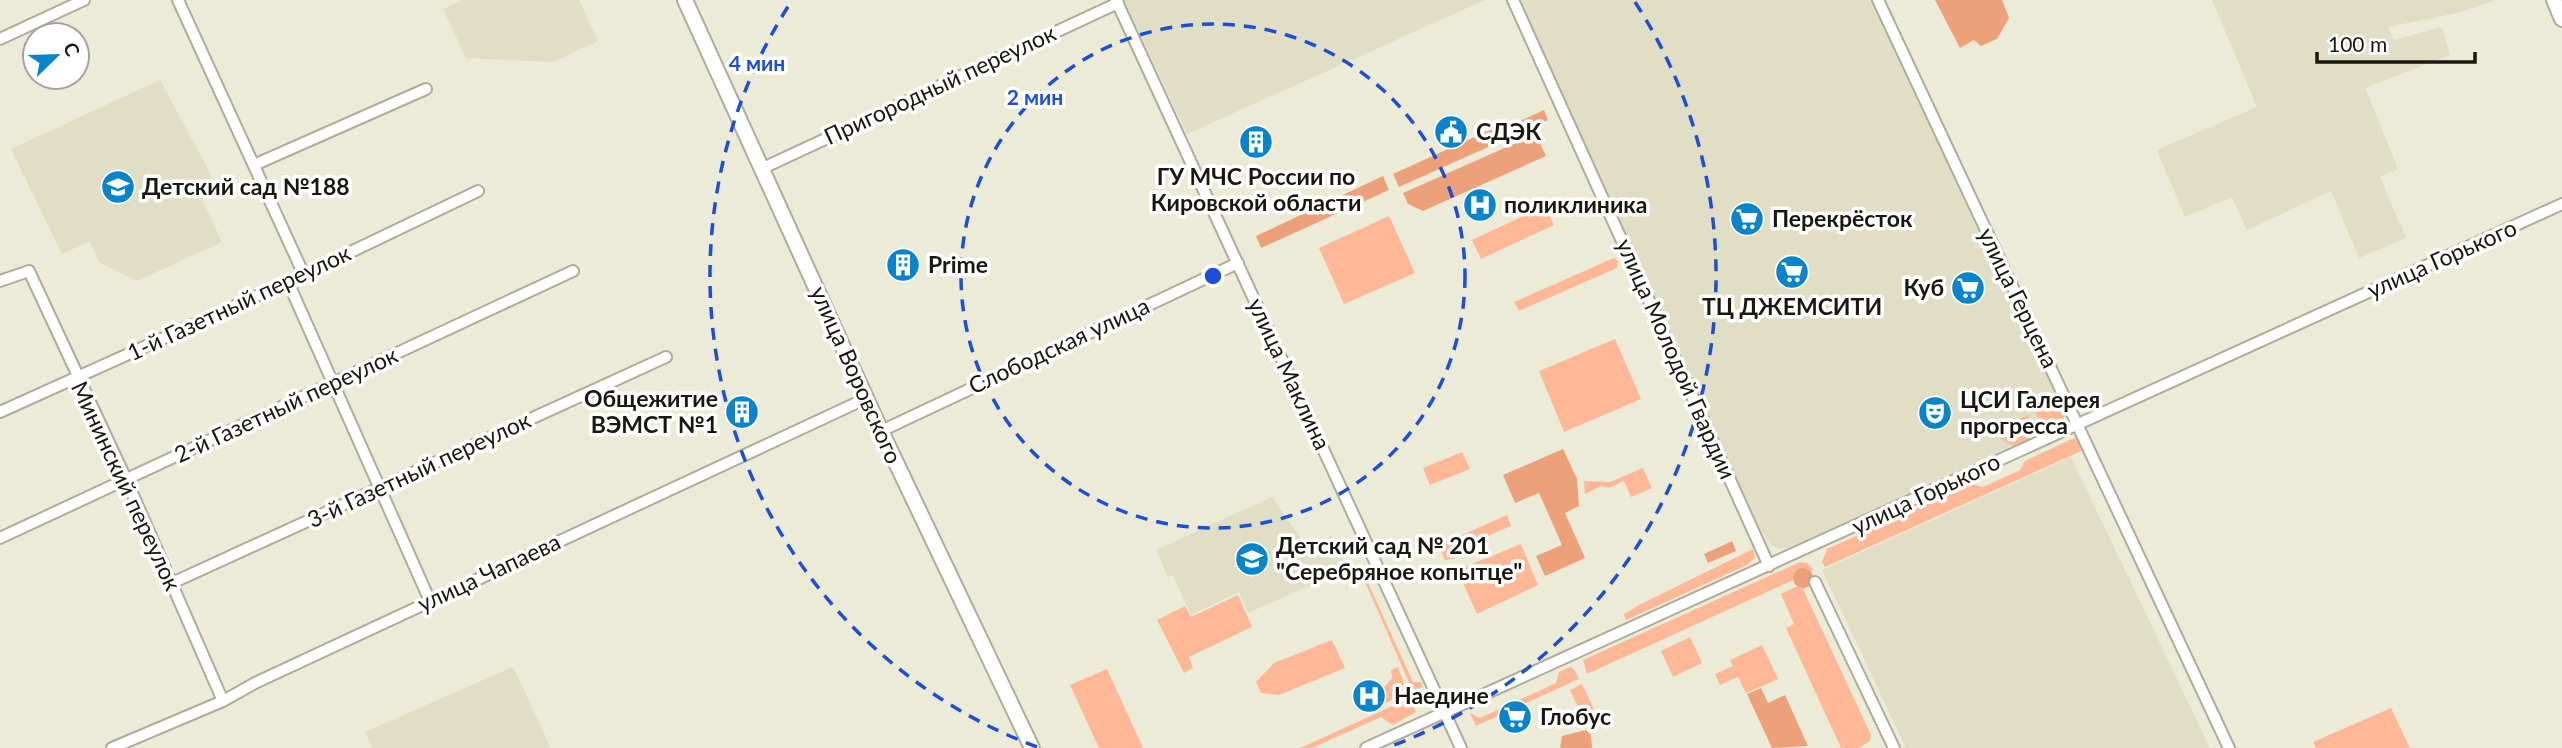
<svg xmlns="http://www.w3.org/2000/svg" width="2562" height="748" font-family="Lato,sans-serif">
<style>
.built{fill:#e0dec4}
.green{fill:#feb896}
.forest{fill:#eca17b}
.lines{fill:none;stroke-linecap:round;stroke-linejoin:round}
.minor-casing{stroke:#aeac9a;stroke-width:14}
.major-casing{stroke:#aeac9a;stroke-width:18}
.minor{stroke:#fff;stroke-width:10}
.major{stroke:#fff;stroke-width:14}
.ring{fill:none;stroke:#1d4ed8;stroke-width:3.5;stroke-dasharray:12 9}
.labels{text-anchor:middle;stroke-width:7;stroke-linejoin:round;paint-order:stroke}
.street-label{font-size:23px;fill:#181711;stroke:#fff}
.poi-label{font-size:23px;font-weight:bold;fill:#181711;stroke:#fff;text-anchor:start}
.centre{fill:#1d4ed8;stroke:#fff;stroke-width:3.5}
.ring-label{font-size:21px;text-anchor:middle;font-weight:bold;fill:#1d4ed8;stroke:#fff;stroke-width:7;stroke-linejoin:round;paint-order:stroke}
</style>
<rect width="100%" height="100%" fill="#ecebd8"/>
<!-- built -->
<g class="built">
<polygon points="463,0 579,0 598,41 553,62 466,58 443,9"/>
<polygon points="1124,0 1485,0 1187,134"/>
<polygon points="1518,0 1870,0 2058,400 2058,414 2052,427 1789,548 1779,549 1770,544 1757,524"/>
<polygon points="2212,0 2496,0 2457,13 2388,27 2394,40 2442,27 2450,55 2365,88 2398,169 2380,177 2406,238 2359,258 2331,191 2247,230 2232,197 2185,217 2157,150 2257,107"/>
<polygon points="160,80 211,175 202,199 222,242 137,281 99,262 90,241 62,254 11,149"/>
<polygon points="2071,457 2210,748 1906,748 1822,570"/>
<polygon points="1272,497 1307,547 1332,536 1347,569 1248,613 1239,592 1191,615 1173,575 1168,577 1156,550"/>
<polygon points="513,667 551,748 372,748 365,732"/>
</g>
<!-- green -->
<g class="green">
<polygon points="1545,206 1554,225 1481,259 1472,240"/>
<polygon points="1389,216 1415,273 1344,304 1319,248"/>
<polygon points="1614,258 1618,261 1617,268 1519,311 1514,302"/>
<polygon points="1615,339 1641,399 1564,432 1539,371"/>
<polygon points="2064,398 2067,409 2063,421 2050,429 2040,422 2035,412"/>
<polygon points="2028,415 2035,430 2029,440 2012,446 2000,438 1996,431"/>
<polygon points="2074,438 2080,438 2088,448 1825,567 1822,562 1827,549 1971,484 1983,487 2020,470 2025,461"/>
<polygon points="1462,452 1470,469 1430,485 1423,468"/>
<polygon points="1643,468 1652,488 1631,497 1624,481 1609,488 1601,486 1585,494 1584,481 1610,482"/>
<polygon points="1507,515 1511,526 1485,537 1489,547 1471,556 1445,560 1439,545"/>
<polygon points="1521,544 1538,585 1477,614 1457,570"/>
<polygon points="1753,549 1755,558 1747,565 1626,620 1624,614 1641,604"/>
<polygon points="1800,562 1807,563 1813,569 1811,572 1587,674 1583,660"/>
<polygon points="1364,574 1413,682 1421,682 1423,687 1415,690 1411,687 1362,575"/>
<polygon points="1806,582 1810,586 1803,589 1871,735 1870,741 1859,748 1841,748 1786,628 1794,624 1781,594"/>
<polygon points="1238,595 1252,627 1189,657 1193,668 1184,673 1157,620 1185,606 1191,617"/>
<polygon points="1690,637 1702,663 1673,677 1661,651"/>
<polygon points="1332,640 1345,668 1279,695 1261,693 1256,682 1274,663"/>
<polygon points="1762,645 1778,679 1746,693 1738,677 1720,685 1715,674 1733,666 1730,660"/>
<polygon points="1398,667 1404,683 1403,694 1386,703 1381,691 1392,678 1391,670"/>
<polygon points="1570,667 1574,669 1579,679 1476,726 1470,713 1480,718 1556,683 1559,672"/>
<polygon points="1107,669 1143,748 1099,748 1070,685"/>
<polygon points="1582,684 1594,709 1583,717 1570,690"/>
<polygon points="1410,698 1416,712 1393,725 1381,717 1312,748 1300,748"/>
<polygon points="2391,708 2410,748 2316,748 2313,742"/>
</g>
<!-- forest -->
<g class="forest">
<polygon points="1935,0 2002,0 2009,18 1997,39 1981,46 1974,40 1960,48"/>
<polygon points="1544,110 1548,120 1399,187 1393,174 1501,125 1503,129"/>
<polygon points="1536,134 1546,156 1423,211 1408,204 1403,193"/>
<polygon points="1383,176 1389,190 1261,248 1256,236"/>
<polygon points="1563,449 1577,479 1579,506 1565,513 1585,558 1545,576 1536,556 1562,545 1539,493 1515,503 1503,475"/>
<polygon points="1732,541 1736,551 1708,563 1704,554"/>
<circle cx="1803" cy="578" r="10"/>
<polygon points="1761,688 1768,703 1785,695 1808,746 1772,748 1747,694"/>
<polygon points="1586,730 1591,735 1592,748 1560,748 1562,736"/>
</g>
<g class="lines">
<!-- minor casing -->
<g class="minor-casing">
<g id="minor">
<polyline points="178,0 304,275"/>
<polyline points="1116,0 1461,748"/>
<polyline points="1513,0 1769,566"/>
<polyline points="1878,0 2229,748"/>
<polyline points="0,39 84,0"/>
<polyline points="254,165 426,89"/>
<polyline points="763,168 1118,3"/>
<polyline points="0,281 29,271 126,479 223,701"/>
<polyline points="288,282 430,601"/>
<polyline points="0,412 288,282 478,191"/>
<polyline points="881,431 1238,263"/>
<polyline points="0,538 573,271"/>
<polyline points="1815,582 1894,748"/>
<polyline points="172,583 666,357"/>
<polyline points="112,748 223,701 255,683 867,398"/>
<polyline points="1366,748 2562,204"/>
</g>
</g>
<!-- major casing -->
<g class="major-casing">
<g id="major">
<polyline points="685,0 881,431 1032,748"/>
<polyline points="2554,0 2562,19"/>
</g>
</g>
<!-- minor -->
<use href="#minor" class="minor"/>
<!-- major -->
<use href="#major" class="major"/>
</g>
<!-- distance rings -->
<g class="ring">
<circle cx="1213" cy="276" r="252"/>
<path d="M1037 747A503 503 0 0 1 791 2M1635 2A503 503 0 0 1 1389 747"/>
</g>
<!-- icons -->
<defs>
<g id="civic-disc" transform="scale(1.75)"><circle r="9.5" fill="#0784cc" stroke="#fff"/><path d="M-.6-6.5H3V-4.5H.6V-3L4-1V1h2V6H-6V1h2V-1L-.6-3ZM-1.2 2.5V6h2.4V2.5Z" fill="#fff"/></g>
<g id="building-disc" transform="scale(1.75)"><circle r="9.5" fill="#0784cc" stroke="#fff"/><path d="M-4-6H4V6H1V3H-1V6H-4ZM-2.5-4.3h1.7v1.8h-1.7ZM.8-4.3h1.7v1.8H.8ZM-2.5-1h1.7V.8h-1.7ZM.8-1h1.7V.8H.8Z" fill="#fff"/></g>
<g id="school-disc" transform="scale(1.75)"><circle r="9.5" fill="#0784cc" stroke="#fff"/><path d="M0-5L7-2L0 1L-7-2ZM-4 1L0 2.5L4 1V4Q0 6-4 4Z" fill="#fff"/></g>
<g id="hospital-disc" transform="scale(1.75)"><circle r="9.5" fill="#0784cc" stroke="#fff"/><path d="M-5-5h3v3.5h4V-5h3V5h-3V1.5h-4V5h-3Z" fill="#fff"/></g>
<g id="supermarket-disc" transform="scale(1.75)"><circle r="9.5" fill="#0784cc" stroke="#fff"/><path d="M-6-5.5h2.5l.6 2H6L4.5 2H-2.5L-4.4-4H-6ZM-1.5 3.2a1.3 1.3 0 1 0 .1 0ZM3 3.2a1.3 1.3 0 1 0 .1 0Z" fill="#fff"/></g>
<g id="theatre-disc" transform="scale(1.75)"><circle r="9.5" fill="#0784cc" stroke="#fff"/><path d="M-5-5.5Q0-4 5-5.5V0Q5 5 0 6Q-5 5-5 0ZM-3.3-2.5H-1v1.5H-3.3ZM1-2.5H3.3v1.5H1ZM-2.8 1Q0 5.5 2.8 1Z" fill="#fff"/></g>
</defs>
<g fill-rule="evenodd">
<use href="#civic-disc" x="1451" y="132"/>
<use href="#building-disc" x="1256" y="142"/>
<use href="#school-disc" x="118" y="187"/>
<use href="#hospital-disc" x="1480" y="205"/>
<use href="#supermarket-disc" x="1747" y="219"/>
<use href="#building-disc" x="903" y="265"/>
<use href="#supermarket-disc" x="1792" y="272"/>
<use href="#supermarket-disc" x="1968" y="288"/>
<use href="#building-disc" x="742" y="412"/>
<use href="#theatre-disc" x="1935" y="413"/>
<use href="#school-disc" x="1252" y="559"/>
<use href="#hospital-disc" x="1369" y="696"/>
<use href="#supermarket-disc" x="1515" y="717"/>
</g>
<g class="labels">
<!-- street labels -->
<g class="street-label">
<text transform="translate(940 85) rotate(-25)" y="8">Пригородный переулок</text>
<text transform="translate(2442 259) rotate(-24)" y="8">улица Горького</text>
<text transform="translate(2018 298) rotate(64)" y="8">улица Герцена</text>
<text transform="translate(239 303) rotate(-25)" y="8">1-й Газетный переулок</text>
<text transform="translate(1059 346) rotate(-25)" y="8">Слободская улица</text>
<text transform="translate(1676 359) rotate(66)" y="8">улица Молодой Гвардии</text>
<text transform="translate(1289 374) rotate(65)" y="8">улица Маклина</text>
<text transform="translate(856 375) rotate(66)" y="8">улица Воровского</text>
<text transform="translate(286 405) rotate(-25)" y="8">2-й Газетный переулок</text>
<text transform="translate(419 470) rotate(-25)" y="8">3-й Газетный переулок</text>
<text transform="translate(126 486) rotate(65)" y="8">Мининский переулок</text>
<text transform="translate(1926 494) rotate(-25)" y="8">улица Горького</text>
<text transform="translate(489 573) rotate(-25)" y="8">улица Чапаева</text>
</g>
<!-- poi labels -->
<g class="poi-label">
<text x="1476" y="140">СДЭК</text>
<text x="1256" y="185" text-anchor="middle">ГУ МЧС России по<tspan x="1256" dy="26">Кировской области</tspan></text>
<text x="142" y="195">Детский сад №188</text>
<text x="1504" y="213">поликлиника</text>
<text x="1772" y="227">Перекрёсток</text>
<text x="928" y="273">Prime</text>
<text x="1944" y="296" text-anchor="end">Куб</text>
<text x="1792" y="315" text-anchor="middle">ТЦ ДЖЕМСИТИ</text>
<text x="718" y="407" text-anchor="end">Общежитие<tspan x="718" dy="26">ВЭМСТ №1</tspan></text>
<text x="1960" y="408">ЦСИ Галерея<tspan x="1960" dy="26">прогресса</tspan></text>
<text x="1276" y="554">Детский сад № 201<tspan x="1276" dy="26">"Серебряное копытце"</tspan></text>
<text x="1394" y="704">Наедине</text>
<text x="1540" y="725">Глобус</text>
</g>
</g>
<circle cx="1213" cy="276" r="10" class="centre"/>
<g class="ring-label">
<text x="757" y="71">4 мин</text>
<text x="1035" y="105">2 мин</text>
</g>
<!-- north arrow -->
<g transform="translate(56 56) rotate(67)"><circle r="33" fill="#ffffff" stroke="#a3a2a0" stroke-width="2"/>
<path d="M0-5L12 26L0 18L-12 26Z" fill="#0784cc"/>
<text y="-10" font-size="19" font-weight="bold" text-anchor="middle" fill="#181711">С</text>
</g>
<!-- scale -->
<path d="M2317 52v10h158v-10" fill="none" stroke="#181711" stroke-width="3.5"/>
<text x="2328" y="52" font-size="21" fill="#181711" stroke="#ffffff" stroke-width="5" paint-order="stroke">100 m</text>
</svg>
